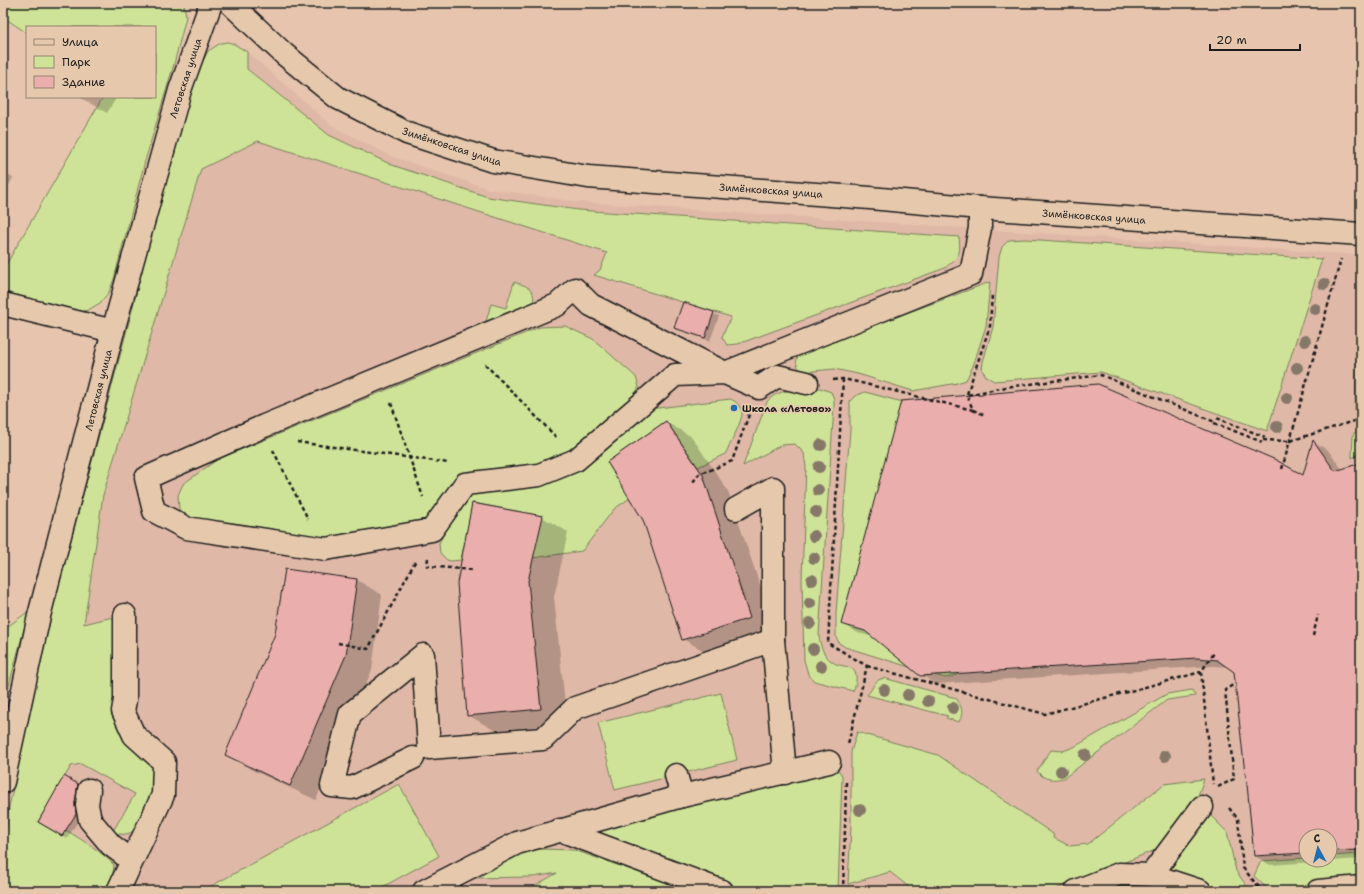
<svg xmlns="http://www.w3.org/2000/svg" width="1364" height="894" font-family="'Shantell Sans',sans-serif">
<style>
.built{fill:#e0b8a7;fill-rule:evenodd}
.green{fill:#cfe398;stroke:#76805a}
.shadow{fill:#0003;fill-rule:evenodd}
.building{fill:#eaafac;stroke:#1c1c1c}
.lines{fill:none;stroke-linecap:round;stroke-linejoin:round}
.minor-casing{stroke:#1c1c1c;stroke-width:25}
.path{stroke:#1c1c1c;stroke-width:2.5;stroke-dasharray:4 3;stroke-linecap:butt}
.minor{stroke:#e6c9ad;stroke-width:22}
.tree{fill:#867868}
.poi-dot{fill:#1f6fb2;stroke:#e6c9ad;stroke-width:1.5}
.labels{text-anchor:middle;stroke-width:3.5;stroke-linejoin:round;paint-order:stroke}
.street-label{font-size:10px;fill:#1c1c1c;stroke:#e6c9ad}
.poi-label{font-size:10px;font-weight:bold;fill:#1c1c1c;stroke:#e6c9ad;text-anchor:start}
</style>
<rect width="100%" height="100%" fill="#e7c4ad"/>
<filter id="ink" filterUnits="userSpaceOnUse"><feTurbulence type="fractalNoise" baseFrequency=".025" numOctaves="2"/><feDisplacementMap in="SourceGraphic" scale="8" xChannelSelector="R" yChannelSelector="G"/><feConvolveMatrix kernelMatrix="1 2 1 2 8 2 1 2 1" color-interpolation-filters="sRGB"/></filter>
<g filter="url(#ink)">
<!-- built -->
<path class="built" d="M228,42l6,2 13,8 85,74 61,31 96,32 90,13 782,53v636h-1358v-72l6,-12 41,-188 79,-297 38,-150 41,-121 13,-8zM1306,836h24v24h-24z"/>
<!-- green -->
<g class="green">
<polygon points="3,3 184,3 186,17 174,64 145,161 114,279 109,292 100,303 88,310 74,313 3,300 3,270 103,97 155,97 155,27 27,27 27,33 3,17"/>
<path d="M228,42l6,2 13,8v17l82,66 63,30 96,32 90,13 381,27c2,19 0,19 -14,31l-207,76 -11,1 -5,-8 9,-20 -137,-42 6,-5 7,-17 -349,-112 -57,28 -98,326 -19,129 29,-7 8,71 24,61 15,28 -25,53c-7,5 -15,6 -22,1l22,-37 -54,-30 -10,2 -33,56 24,14 4,-6c17,11 34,20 48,35l-1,7 -6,19h-104v-25l6,-59 41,-188 79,-297 38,-150 31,-101 10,-20 13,-8z"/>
<polygon points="1025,239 1322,259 1267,431 1101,372 994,381 987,377 982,370 983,362 993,327 999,257 1002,247 1009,240"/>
<polygon points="1359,261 1361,261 1361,408 1355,411"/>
<path d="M514,282c13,4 22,6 19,22l-48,21 6,-21 15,4z"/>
<path d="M990,282l-4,44 -13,40 -7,14 -9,3 -44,8 -55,-17 -24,-5 -31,3c-8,-5 -9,-14 -1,-20z"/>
<polygon points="565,326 593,339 636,377 639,387 634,395 572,453 537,468 507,471 430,518 415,530 319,539 188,518 179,509 178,495 183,484 218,459 540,327"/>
<path d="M820,388l11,4 3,7v7l-15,229c1,12 5,23 17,29 7,3 19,1 20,12 1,4 -1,11 -3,15l-39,-10 -6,-7 -4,-14 -2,-80 4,-113 -2,-14 -9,-9 -14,1 -38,21 24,-64c9,-14 38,-13 53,-14z"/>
<polygon points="865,392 906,403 963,667 957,675 945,678 845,647 839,643 836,637 836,613 850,430 850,401 855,396"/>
<path d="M730,399c6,2 11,7 12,14 1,6 -13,34 -17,41l-27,13 -32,-46 -59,41 23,36 -16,11 -32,42 -50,7 10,-42 -69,-13 -12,57 -10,1 -4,-1 -7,-7 -1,-10 24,-44 10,-7 61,-6 116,-77z"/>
<polygon points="1361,429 1361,453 1352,458 1353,434"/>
<polygon points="29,611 3,707 3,630"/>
<path d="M884,678l72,20c6,9 8,14 3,24l-13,-4 2,-2 -81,-21c8,-8 5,-14 17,-17z"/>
<path d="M1192,690l3,6 -28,4 -103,78c-11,2 -19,3 -27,-7l14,-21 12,1 11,-4 93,-53z"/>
<polygon points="721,693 737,760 615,790 598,723"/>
<polygon points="857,732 938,755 1053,834 1054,838 1070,846 1088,844 1164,784 1204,779 1196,801 1158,849 1051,891 914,891 890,872 848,884 851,827 851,752"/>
<polygon points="836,769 840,772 842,776 838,891 745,891 599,840 594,833 599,829"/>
<polygon points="399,784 439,856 375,891 202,891"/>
<polygon points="1210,815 1227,832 1236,871 1248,888 1218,890 1171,875 1169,872 1186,846"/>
<polygon points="539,849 574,850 692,891 526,891 557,873 533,877 468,878 506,857"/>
<polygon points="1361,854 1361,891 1270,891 1254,876 1261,861 1306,858 1306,860 1330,860 1330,856"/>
<polygon points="1127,881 1134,885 1135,891 1102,891"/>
</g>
<!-- shadow -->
<g class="shadow">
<polygon points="79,97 117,97 107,113"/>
<polygon points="3,172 13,178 3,196"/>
<polygon points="683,303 719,316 710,341 675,328"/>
<polygon points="666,422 692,437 728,491 776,632 709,654 683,639"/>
<path d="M1313,442l15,8 14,19 19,-7v397l-91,6 -15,-9 -7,-81 -14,-104 -5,-4 -16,-1 -277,18 -15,-9 -47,-38 -16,-4 -15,-9 461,-147zM1306,836h24v24h-24z"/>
<polygon points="542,517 568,532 554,597 567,724 494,730 468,715"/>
<polygon points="357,580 382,595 372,670 316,800 252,770 226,755"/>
<polygon points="65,777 83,788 81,817 67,838 39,821"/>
</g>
<!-- building -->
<g class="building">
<polygon points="683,302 714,312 705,338 674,328"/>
<polygon points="1098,384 1276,460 1303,475 1313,440 1335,471 1361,463 1361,812 1359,850 1330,851 1330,836 1306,836 1306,853 1254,856 1246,774 1245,774 1234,672 1217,660 1197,658 920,676 865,631 841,624 901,401"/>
<polygon points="666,421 703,475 750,618 682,640 643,520 607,462"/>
<polygon points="472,503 543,516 528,581 541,709 467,716 457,583"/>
<polygon points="285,569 357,579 346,655 290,786 225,755 275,634"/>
<polygon points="64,776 78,784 75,803 76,814 62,836 38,822"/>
</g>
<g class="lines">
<!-- minor casing -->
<g class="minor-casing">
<g id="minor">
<polyline points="230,3 284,54 338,98 407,133 493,161 588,177 870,198 980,208 1361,234"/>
<polyline points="3,304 113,331"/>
<polyline points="807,383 777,376 759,388 725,373 675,375 576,460 539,475 465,484 432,530 326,549 186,528 154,511 146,478 264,426 557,305 575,289 591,305 725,373 971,274 980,228 980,208"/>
<polyline points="736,509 773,488 773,640 785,773"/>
<polyline points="413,758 352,788 332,786 350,714 423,655 429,748 543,739 575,708 773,640"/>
<polyline points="676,775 682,796"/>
<polyline points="3,782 39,616 113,331 180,90 211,3"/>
<polyline points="89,790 87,805 90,820 111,845 131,860"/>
<polyline points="560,830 722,891"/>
<polyline points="1151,875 1202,807"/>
<polyline points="118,891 163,795 164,762 134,735 123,711 125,700 125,615"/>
<polyline points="424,891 517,843 682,796 829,762"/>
<polyline points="1076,891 1119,874 1151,875 1200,891"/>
<polyline points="1318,891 1361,887"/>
</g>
</g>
<!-- path -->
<g class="path">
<polyline points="485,364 558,439"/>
<polyline points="843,379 828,643 867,666 848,744"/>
<polyline points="833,380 843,379 857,382 973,410 967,395 1006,387 1101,375 1215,422"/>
<polyline points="967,394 990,326 992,294"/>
<polyline points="391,403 423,497"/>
<polyline points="973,410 985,415"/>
<polyline points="1217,418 1265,437"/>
<polyline points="1214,423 1262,442"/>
<polyline points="1263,440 1290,441 1354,421 1361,417"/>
<polyline points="297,442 449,463"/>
<polyline points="273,450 308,519"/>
<polyline points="1282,469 1341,259"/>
<polyline points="693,482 700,473 708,471 732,461 750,412"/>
<polyline points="428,558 427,566 473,570"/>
<polyline points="1313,636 1318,615"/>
<polyline points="338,643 368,649 416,560"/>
<polyline points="867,666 1045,714 1201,672 1214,653"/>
<polyline points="1201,672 1213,784"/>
<polyline points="1218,787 1234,779 1225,690 1236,683"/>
<polyline points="1229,808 1238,819 1243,868 1262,891"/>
<polyline points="843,891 845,828 846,782"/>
</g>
<!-- minor -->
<use href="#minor" class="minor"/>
</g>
<!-- trees -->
<g class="tree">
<circle cx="1324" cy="284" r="6"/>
<circle cx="1315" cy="309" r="6"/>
<circle cx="1305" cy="341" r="6"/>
<circle cx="1297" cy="368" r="6"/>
<circle cx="1287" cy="398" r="6"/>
<circle cx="1277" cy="427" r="6"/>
<circle cx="821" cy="445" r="6"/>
<circle cx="819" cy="467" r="6"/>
<circle cx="818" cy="490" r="6"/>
<circle cx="816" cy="512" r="6"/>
<circle cx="814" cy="536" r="6"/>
<circle cx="814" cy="558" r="6"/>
<circle cx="812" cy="580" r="6"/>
<circle cx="810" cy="603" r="6"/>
<circle cx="810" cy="623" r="6"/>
<circle cx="813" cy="649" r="6"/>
<circle cx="821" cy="666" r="6"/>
<circle cx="884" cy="690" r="6"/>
<circle cx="908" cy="695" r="6"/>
<circle cx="928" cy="701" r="6"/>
<circle cx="953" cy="708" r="6"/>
<circle cx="1085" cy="755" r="6"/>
<circle cx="1165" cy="756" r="6"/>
<circle cx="1061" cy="771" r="6"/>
<circle cx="860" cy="810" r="6"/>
</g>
</g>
<!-- markers -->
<circle class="poi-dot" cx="734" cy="408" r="4"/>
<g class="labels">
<!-- street labels -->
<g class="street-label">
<text transform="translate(185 78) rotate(-72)" y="4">Летовская улица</text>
<text transform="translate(452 146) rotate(18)" y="4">Зимёнковская улица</text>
<text transform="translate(771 190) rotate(4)" y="4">Зимёнковская улица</text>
<text transform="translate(1094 216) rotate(4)" y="4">Зимёнковская улица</text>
<text transform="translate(98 390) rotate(-76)" y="4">Летовская улица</text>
</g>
<!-- poi labels -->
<g class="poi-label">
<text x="742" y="412">Школа «Летово»</text>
</g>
</g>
<!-- margin -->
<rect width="1364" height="894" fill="none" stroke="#e6c9ad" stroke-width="16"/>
<rect x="8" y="8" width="1348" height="878" fill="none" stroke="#1c1c1c" stroke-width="1.5" filter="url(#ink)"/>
<!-- legend -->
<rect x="26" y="26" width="130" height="72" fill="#e6c9ad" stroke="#958473"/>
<rect x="34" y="39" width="20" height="6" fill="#e6c9ad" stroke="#958473"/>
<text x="62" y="46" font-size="12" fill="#1c1c1c">Улица</text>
<rect x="34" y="56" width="20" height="12" fill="#cfe398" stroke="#958473"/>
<text x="62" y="66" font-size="12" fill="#1c1c1c">Парк</text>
<rect x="34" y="76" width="20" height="12" fill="#eaafac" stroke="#958473"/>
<text x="62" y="86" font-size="12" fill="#1c1c1c">Здание</text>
<!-- north arrow -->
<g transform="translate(1318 848) rotate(353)"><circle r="19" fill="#e6c9ad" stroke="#958473"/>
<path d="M0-3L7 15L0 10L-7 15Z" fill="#1f6fb2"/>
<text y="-6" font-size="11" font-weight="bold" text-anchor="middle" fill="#1c1c1c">С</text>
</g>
<!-- scale -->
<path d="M1210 44v6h90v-6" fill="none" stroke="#1c1c1c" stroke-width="2"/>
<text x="1216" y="44" font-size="12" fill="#1c1c1c" stroke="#e6c9ad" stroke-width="3" paint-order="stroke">20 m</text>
</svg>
